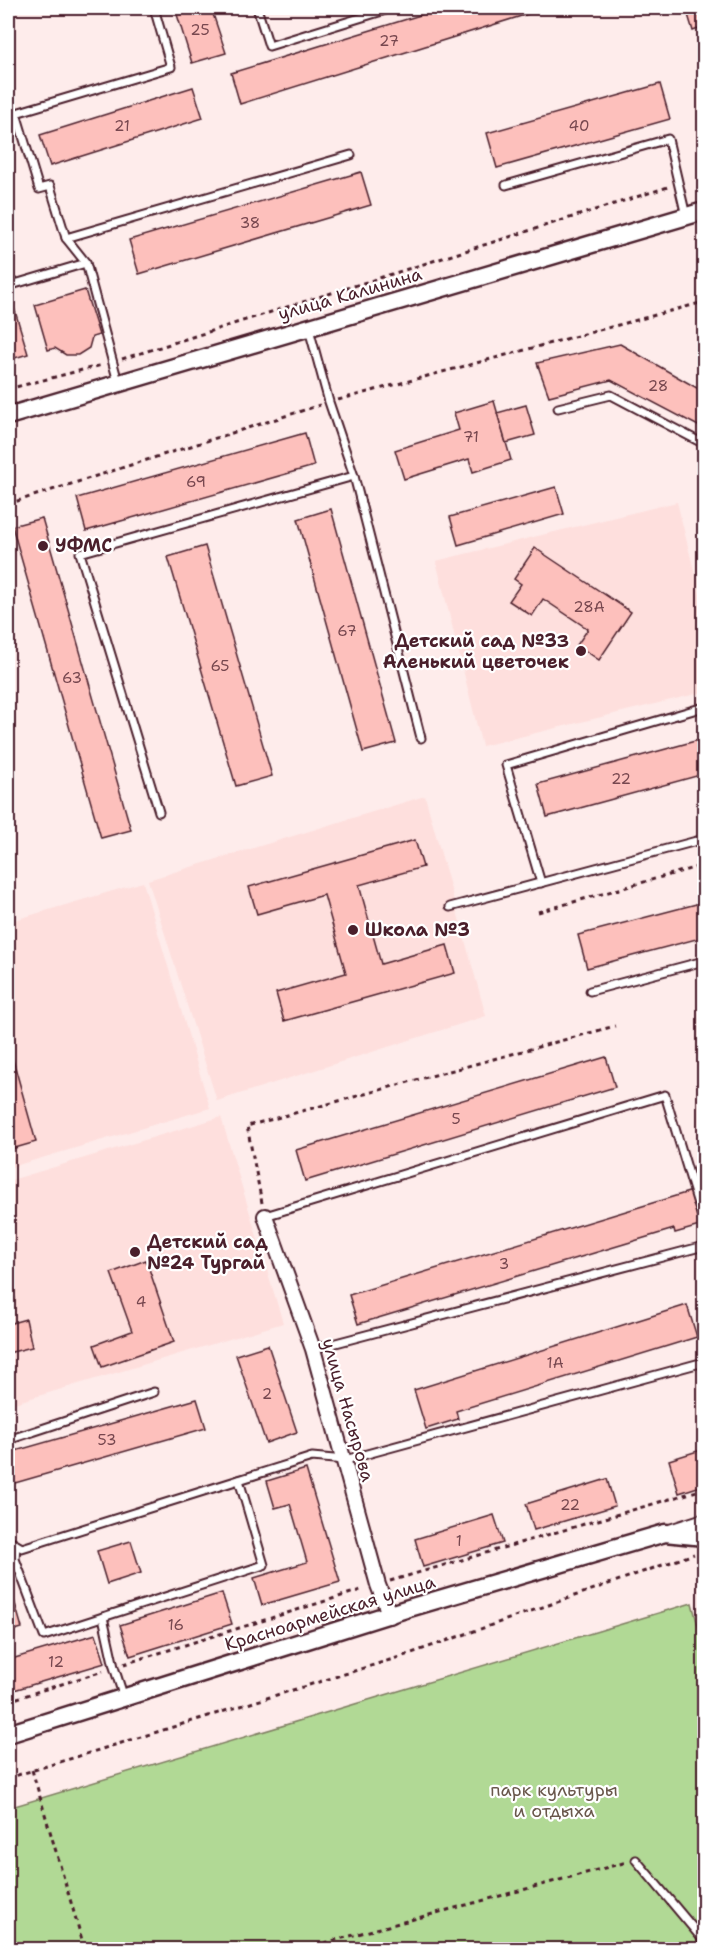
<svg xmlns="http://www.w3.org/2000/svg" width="712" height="1957" font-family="'Shantell Sans',sans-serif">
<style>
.built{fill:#fedfdd}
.green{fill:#b1d995;stroke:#7e7c60;stroke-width:1.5}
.building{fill:#fdc0bc;stroke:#4a1f2b;stroke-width:1.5}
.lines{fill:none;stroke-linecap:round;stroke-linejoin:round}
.service-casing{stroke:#4a1f2b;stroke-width:11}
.minor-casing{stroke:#4a1f2b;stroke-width:18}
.tertiary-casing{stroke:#4a1f2b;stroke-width:21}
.path{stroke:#4a1f2b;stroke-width:3;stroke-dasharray:4.5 4.5;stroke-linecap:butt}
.service{stroke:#fff;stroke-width:7}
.minor{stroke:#fff;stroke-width:14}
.tertiary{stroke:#fff;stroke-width:16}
.poi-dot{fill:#4a1f2b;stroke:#fff;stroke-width:2}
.labels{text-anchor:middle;stroke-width:4.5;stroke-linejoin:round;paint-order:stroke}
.number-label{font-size:15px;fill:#77474f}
.street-label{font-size:18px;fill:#4a1f2b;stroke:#fff}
.poi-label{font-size:18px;font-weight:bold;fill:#4a1f2b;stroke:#fff;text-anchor:start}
.park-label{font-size:18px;fill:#69574b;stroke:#fff}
</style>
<rect width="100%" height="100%" fill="#feeceb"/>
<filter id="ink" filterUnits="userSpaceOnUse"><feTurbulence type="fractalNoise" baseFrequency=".0167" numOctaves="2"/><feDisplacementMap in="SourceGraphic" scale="12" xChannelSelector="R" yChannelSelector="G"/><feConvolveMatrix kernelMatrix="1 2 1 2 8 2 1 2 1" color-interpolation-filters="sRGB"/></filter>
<g filter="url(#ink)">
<!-- built -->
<g class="built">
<polygon points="677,502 704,611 704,692 482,746 436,561"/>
<polygon points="425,796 486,1016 217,1101 148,880"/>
<polygon points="143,882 210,1108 8,1168 8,922"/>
<polygon points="221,1117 283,1323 8,1405 8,1181"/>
</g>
<!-- green -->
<polygon class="green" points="692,1603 704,1648 704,1949 8,1950 8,1808"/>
<!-- building -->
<g class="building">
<polygon points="175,8 211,8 226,53 192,63"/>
<polygon points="443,8 547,8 240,104 231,73"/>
<polygon points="686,8 704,8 704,27 693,31"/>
<polygon points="660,84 670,119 497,168 487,133"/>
<polygon points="193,87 203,118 50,166 40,135"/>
<polygon points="361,172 371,205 139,274 129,240"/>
<polygon points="85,290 99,335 92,337 89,348 78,355 66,355 55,348 48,350 35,305"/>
<polygon points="12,301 28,354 8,360 8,302"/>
<polygon points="620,344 704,392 704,429 611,380 549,396 537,363"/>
<polygon points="494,401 511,460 473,472 469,459 404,479 395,450 459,430 454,413"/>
<polygon points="526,405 535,435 506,443 497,413"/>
<polygon points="305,433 314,466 86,531 77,498"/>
<polygon points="556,487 564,514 458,545 450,517"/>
<polygon points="331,509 396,743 363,752 298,519"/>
<polygon points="42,518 131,830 101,838 12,526"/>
<polygon points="205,546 272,776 236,786 168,557"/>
<polygon points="535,548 631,612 599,660 577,645 588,629 543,599 532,616 509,601 521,584 514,579"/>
<polygon points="699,740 704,759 704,774 547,817 538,784"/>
<polygon points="415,840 423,867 359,885 381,964 447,945 455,973 284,1021 276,993 346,973 324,895 257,914 249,887"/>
<polygon points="704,902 704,937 587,968 578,935"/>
<polygon points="8,1042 36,1142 8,1150"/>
<polygon points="606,1057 615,1087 305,1181 296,1150"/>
<polygon points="692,1191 703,1225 675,1233 674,1229 358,1324 349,1295"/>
<polygon points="146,1260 174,1342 102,1367 94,1345 132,1331 111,1273"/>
<polygon points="8,1270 15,1299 8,1301"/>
<polygon points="687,1305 697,1337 456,1411 458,1419 426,1429 414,1390"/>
<polygon points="26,1319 32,1347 8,1353 8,1324"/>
<polygon points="268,1345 297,1432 266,1443 236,1355"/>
<polygon points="197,1399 206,1428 8,1485 8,1453"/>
<polygon points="704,1449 704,1485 679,1493 669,1460"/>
<polygon points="306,1469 340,1582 262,1605 254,1578 307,1562 290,1504 275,1508 267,1481"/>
<polygon points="607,1479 615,1506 534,1530 526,1504"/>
<polygon points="494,1515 503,1543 423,1567 415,1539"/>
<polygon points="131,1541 141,1573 107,1584 97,1551"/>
<polygon points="8,1579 22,1628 8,1632"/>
<polygon points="222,1593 232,1624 130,1656 120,1625"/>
<polygon points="96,1634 105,1663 14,1690 8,1660"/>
</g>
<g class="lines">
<!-- service casing -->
<g class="service-casing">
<g id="service">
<polyline points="257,8 269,46 392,8"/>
<polyline points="506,185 668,139 686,216"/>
<polyline points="66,238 351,155"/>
<polyline points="8,286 86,263"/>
<polyline points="309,329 329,402 354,476 421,738"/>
<polyline points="118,382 86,263 66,238 50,186 39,189 16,113 171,67 154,8"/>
<polyline points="558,408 611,395 704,444"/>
<polyline points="159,812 80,553 354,476"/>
<polyline points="541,883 506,765 704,707"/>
<polyline points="450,907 704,839"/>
<polyline points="590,991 704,961"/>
<polyline points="265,1216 665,1095 704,1224"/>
<polyline points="313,1349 704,1246"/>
<polyline points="8,1440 154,1392"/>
<polyline points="8,1540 22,1548 312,1457 345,1460 704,1362"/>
<polyline points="16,1545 15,1559 44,1636 264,1565 239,1480"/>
<polyline points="103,1617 114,1667 124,1698"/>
<polyline points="636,1860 704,1941"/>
</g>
</g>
<!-- minor casing -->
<g class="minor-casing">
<g id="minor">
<polyline points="265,1216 313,1349 378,1585 390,1616"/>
<polyline points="670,1532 704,1521"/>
</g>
</g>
<!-- tertiary casing -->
<g class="tertiary-casing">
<g id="tertiary">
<polyline points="8,416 704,211"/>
<polyline points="8,1734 409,1608 665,1533 704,1537"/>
</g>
</g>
<!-- path -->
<g class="path">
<polyline points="122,359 668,187"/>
<polyline points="8,389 102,365"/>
<polyline points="338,400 704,302"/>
<polyline points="8,504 320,405"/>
<polyline points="538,912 704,865"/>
<polyline points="262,1203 247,1126 615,1026"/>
<polyline points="390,1581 704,1489"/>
<polyline points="124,1664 364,1589"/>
<polyline points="8,1701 103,1671"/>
<polyline points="32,1770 85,1950"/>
<polyline points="8,1778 406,1655 694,1554"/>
<polyline points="298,1950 627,1862"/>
</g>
<!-- service -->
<use href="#service" class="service"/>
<!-- minor -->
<use href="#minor" class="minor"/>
<!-- tertiary -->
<use href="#tertiary" class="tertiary"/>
</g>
</g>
<!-- markers -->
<g class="poi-dot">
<circle cx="43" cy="546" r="6"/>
<circle cx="581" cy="651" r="6"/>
<circle cx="353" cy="930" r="6"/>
<circle cx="135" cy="1252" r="6"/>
</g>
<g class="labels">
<!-- number labels -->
<g class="number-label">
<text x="200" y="35">25</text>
<text x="389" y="46">27</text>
<text x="122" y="131">21</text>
<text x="579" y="131">40</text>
<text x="250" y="228">38</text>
<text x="658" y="391">28</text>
<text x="471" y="442">71</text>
<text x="196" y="487">69</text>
<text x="589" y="612">28А</text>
<text x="347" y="636">67</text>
<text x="220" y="671">65</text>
<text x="72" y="683">63</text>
<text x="621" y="784">22</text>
<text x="456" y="1124">5</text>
<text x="504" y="1269">3</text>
<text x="141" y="1307">4</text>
<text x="555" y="1368">1А</text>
<text x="267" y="1399">2</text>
<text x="107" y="1445">53</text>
<text x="570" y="1510">22</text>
<text x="459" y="1546">1</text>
<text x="176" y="1630">16</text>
<text x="56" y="1667">12</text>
</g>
<!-- street labels -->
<g class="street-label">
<text transform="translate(350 294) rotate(-16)" y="6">улица Калинина</text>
<text transform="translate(348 1410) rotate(74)" y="6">улица Насырова</text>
<text transform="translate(330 1613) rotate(-17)" y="6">Красноармейская улица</text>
</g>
<!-- poi labels -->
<g class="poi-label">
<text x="55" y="552">УФМС</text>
<text x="569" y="647" text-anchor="end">Детский сад №33<tspan x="569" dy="21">Аленький цветочек</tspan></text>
<text x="365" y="936">Школа №3</text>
<text x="147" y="1248">Детский сад<tspan x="147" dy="21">№24 Тургай</tspan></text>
</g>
<!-- park labels -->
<g class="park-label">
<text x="554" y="1796">парк культуры<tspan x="554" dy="21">и отдыха</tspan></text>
</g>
</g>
<!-- margin -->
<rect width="712" height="1957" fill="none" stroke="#fff" stroke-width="30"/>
<rect x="15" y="15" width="682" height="1927" fill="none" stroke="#4a1f2b" stroke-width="2" filter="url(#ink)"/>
</svg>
